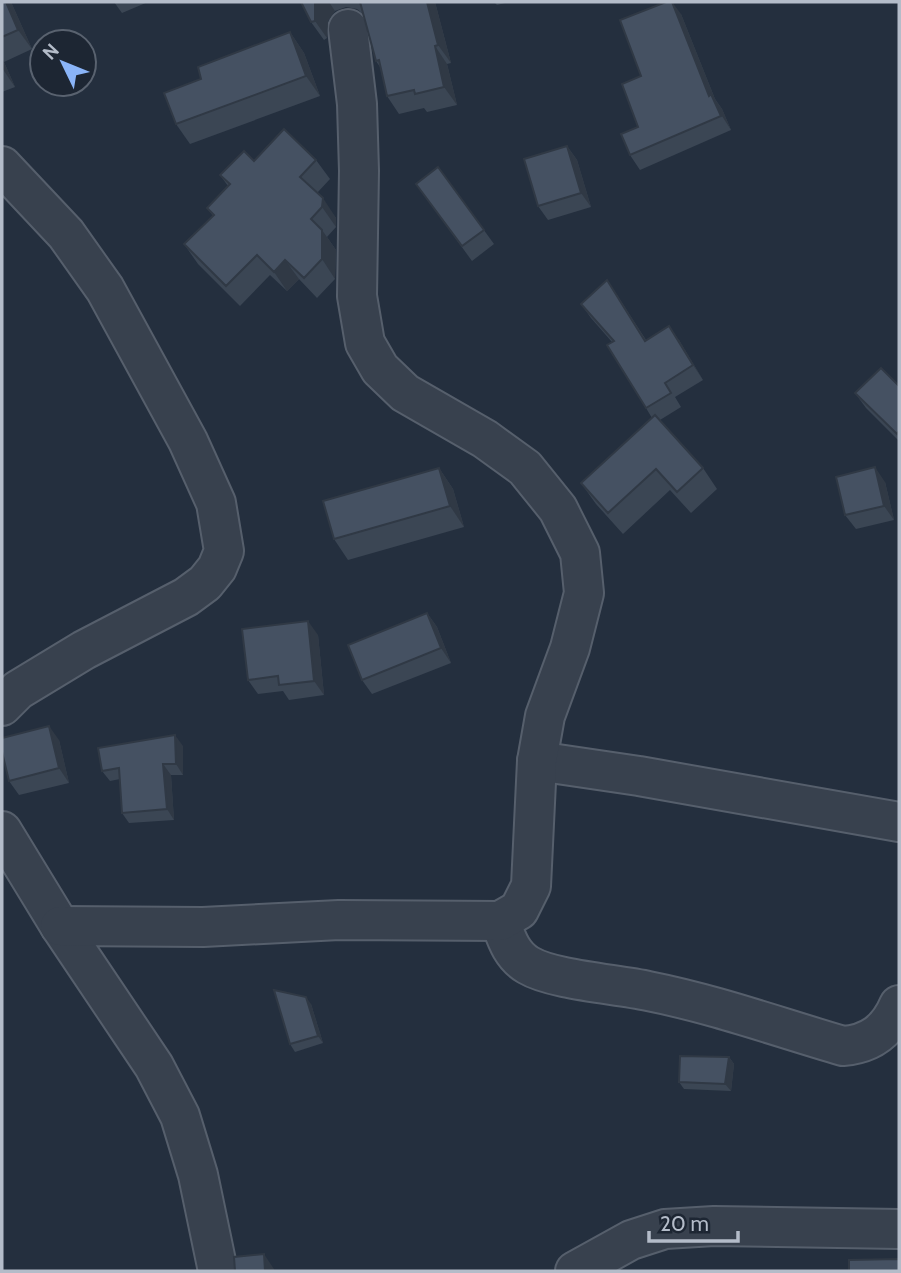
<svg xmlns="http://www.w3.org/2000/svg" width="901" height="1273" font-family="Cabin,sans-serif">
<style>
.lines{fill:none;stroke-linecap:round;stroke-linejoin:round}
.minor-casing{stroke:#565f6c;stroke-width:42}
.minor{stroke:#38414e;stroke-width:38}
.wall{fill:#3b4654}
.shaded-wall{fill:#303945}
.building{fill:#455162;stroke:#303945;stroke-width:2}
</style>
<rect width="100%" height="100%" fill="#242f3e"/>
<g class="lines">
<!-- minor casing -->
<g class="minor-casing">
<g id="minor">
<polyline points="2,166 66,234 105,289 188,441 216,503 224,551 217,568 205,583 186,597 84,650 18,690 2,706"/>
<polyline points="537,761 639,776 899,822"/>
<polyline points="2,831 60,926 154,1066 180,1116 198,1175 218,1271"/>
<path d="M500,921c6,16 11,34 28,44 25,15 88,19 120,26 66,13 130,36 195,55 27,-2 45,-15 56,-41"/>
<polyline points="60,926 203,927 339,920 500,921 519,910 531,886 537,761 545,716 570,648 584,593 580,553 558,509 525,468 485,439 405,393 380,369 365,343 357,296 359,171 357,104 348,29"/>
<polyline points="575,1271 631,1240 665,1229 714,1226 899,1229"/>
</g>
</g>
<!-- minor -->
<use href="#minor" class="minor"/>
</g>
<!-- wall -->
<g class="wall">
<polygon points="2,2 11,2 32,49 4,62 15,87 2,92"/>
<polygon points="114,2 148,2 122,13"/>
<polygon points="301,2 435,2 451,63 447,64 457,105 427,112 424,108 399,114 387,96 380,67 376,61 364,15 357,9 346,7 335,11 328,21 327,38 324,40 311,22"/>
<polygon points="494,2 509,2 497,5"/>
<polygon points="681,14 715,99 722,109 731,130 640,170 630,155 638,127 641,76"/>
<polygon points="290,32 304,53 320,96 190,144 176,124 201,79"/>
<polygon points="567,146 577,160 591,207 548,220 538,206"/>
<polygon points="316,160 330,179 317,193 336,218 336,227 327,237 336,250 335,279 317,298 299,279 287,291 270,275 240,306 198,264 184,244 213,216 207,208 228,186 220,175 254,161"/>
<polygon points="438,167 494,244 472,261 416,184"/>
<polygon points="617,295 646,340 679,340 703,380 675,397 681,407 660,420 703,468 717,489 691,513 670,490 623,534 596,504 581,483 652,418 646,408 612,342 591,318 581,304"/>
<polygon points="899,386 899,441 866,408 855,393"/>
<polygon points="439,468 453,489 464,527 348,560 334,539"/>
<polygon points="885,482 894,520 856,529 845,515"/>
<polygon points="427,613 437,627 451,663 372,694 362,680"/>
<polygon points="318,635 324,695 289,700 283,691 258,694 248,680"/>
<polygon points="59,740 69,783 19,795 9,781"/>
<polygon points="183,746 183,775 171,775 174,820 129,823 122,813 120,779 110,781 102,771"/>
<polygon points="311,1004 323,1043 295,1052 290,1044"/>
<polygon points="729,1057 734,1064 731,1091 684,1089 679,1082"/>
</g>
<!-- shaded-wall -->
<g class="shaded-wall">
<polygon points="6,2 11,2 32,49 18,30"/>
<polygon points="316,2 329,2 335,11 328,21 327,38 315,21 315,3"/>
<polygon points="427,2 435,2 451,63 438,45"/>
<polygon points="672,2 681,14 715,99 722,109 731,130 709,96"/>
<polygon points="290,32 304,53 320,96 306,76"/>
<polygon points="435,46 447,64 457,105 444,87"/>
<polygon points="2,58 4,62 15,87 2,68"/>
<polygon points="567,146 577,160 591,207 581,193"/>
<polygon points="323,198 336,218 336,227 322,207"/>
<polygon points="322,230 336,250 335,279 322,259"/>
<polygon points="285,260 299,279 287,291 274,272"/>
<polygon points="669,326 679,340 703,380 693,365"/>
<polygon points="875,467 885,482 894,520 884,506"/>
<polygon points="439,468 453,489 464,527 450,506"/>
<polygon points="427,613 437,627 451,663 441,648"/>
<polygon points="308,621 318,635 324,695 314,681"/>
<polygon points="49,726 59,740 69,783 59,768"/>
<polygon points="175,735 183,746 183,775 176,764"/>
<polygon points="163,764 171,775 174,820 167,809"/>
<polygon points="306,997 311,1004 323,1043 318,1036"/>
<polygon points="729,1057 734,1064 731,1091 725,1084"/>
<polygon points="264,1254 274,1269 274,1271 265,1271"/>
</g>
<!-- building -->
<g class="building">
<polygon points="2,2 6,2 18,30 2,37"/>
<polygon points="301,2 316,2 315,3 315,21 311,22"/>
<polygon points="360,2 427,2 438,45 435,46 444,87 415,94 414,90 387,96 379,60 376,61"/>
<polygon points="666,2 672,2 709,96 711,94 721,116 630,155 621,134 638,127 622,84 641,76 620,20"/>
<polygon points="290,32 306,76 176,124 164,93 201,79 198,67"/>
<polygon points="284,129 316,160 300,177 323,198 322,207 311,219 322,230 322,259 304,278 285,260 274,272 257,255 226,286 184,244 214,215 207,208 230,184 220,175 244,151 254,161"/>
<polygon points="567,146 581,193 538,206 524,159"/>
<polygon points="438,167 484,230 462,246 416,184"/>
<polygon points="607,280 645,341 669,326 693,365 665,383 671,393 646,408 607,345 614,341 581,304"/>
<polygon points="881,368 899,386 899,431 897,434 855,393"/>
<polygon points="655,415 703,468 677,492 656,469 608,513 581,483"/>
<polygon points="875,467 884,506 845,515 836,477"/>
<polygon points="439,468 450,506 334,539 323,501"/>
<polygon points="427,613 441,648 362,680 348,645"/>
<polygon points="308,621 314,681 279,685 278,676 248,680 242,629"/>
<polygon points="49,726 59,768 9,781 2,752 2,738"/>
<polygon points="175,735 176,764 163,764 167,809 122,813 119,768 102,771 98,748"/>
<polygon points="274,990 306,997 318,1036 290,1044"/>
<polygon points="680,1056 729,1057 725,1084 679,1082"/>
<polygon points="264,1254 265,1271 235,1271 234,1257"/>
<polygon points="899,1259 899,1271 849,1271 849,1260"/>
</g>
<!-- border -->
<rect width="901" height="1273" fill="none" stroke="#b4bcc9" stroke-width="7"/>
<!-- north arrow -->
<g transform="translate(63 63) rotate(313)"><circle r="33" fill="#1d2633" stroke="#59626f" stroke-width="2"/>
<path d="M0-5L12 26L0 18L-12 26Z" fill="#8ab4f8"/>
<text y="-10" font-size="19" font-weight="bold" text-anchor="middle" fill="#b4bcc9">N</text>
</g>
<!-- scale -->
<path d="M649 1231v10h89v-10" fill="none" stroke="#b4bcc9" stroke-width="3.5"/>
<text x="660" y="1231" font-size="21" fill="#b4bcc9" stroke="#1d2633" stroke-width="5" paint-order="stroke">20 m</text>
</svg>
